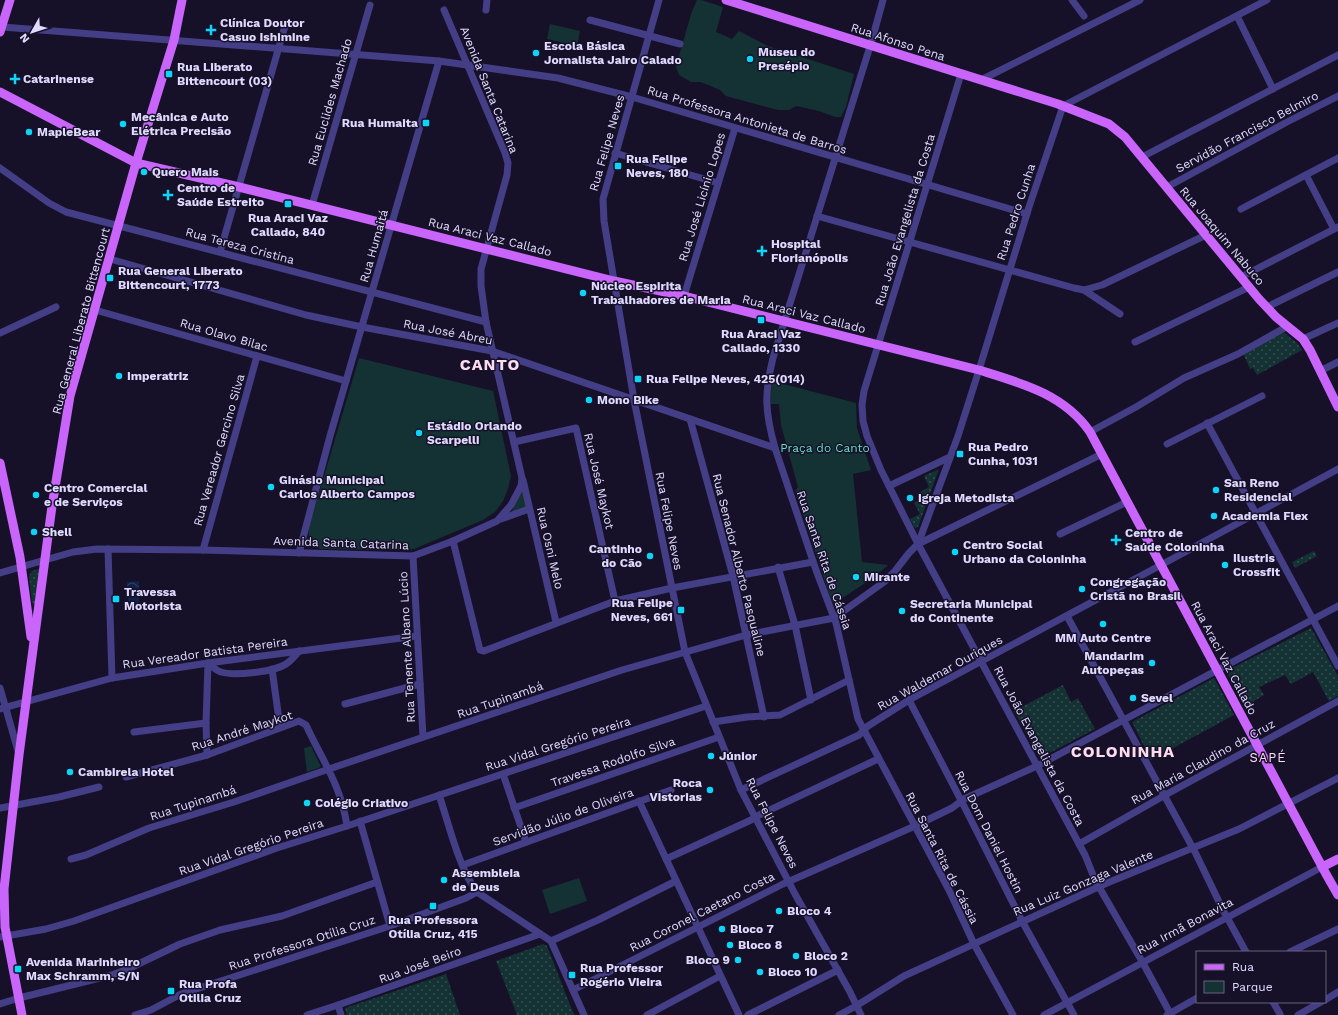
<svg xmlns="http://www.w3.org/2000/svg" width="1338" height="1015" font-family="'Work Sans',sans-serif">
<style>
.grass{fill:url(#grass-dots)}
.park{fill:#143233}
.water{fill:url(#water-waves)}
.lines{fill:none;stroke-linecap:round;stroke-linejoin:round}
.minor{stroke:#443e86;stroke-width:7}
.major{stroke:#c965fa;stroke-width:9}
.poi-dot{fill:#0dd5f7;stroke:#161129;stroke-width:1.5}
.labels{text-anchor:middle;stroke-width:3;stroke-linejoin:round;paint-order:stroke}
.poi-label{font-size:12px;font-weight:bold;fill:#e0dafe;stroke:#161129;text-anchor:start}
.street-label{font-size:12px;fill:#e0dafe;stroke:#161129}
.park-label{font-size:12px;fill:#67ddc5;stroke:#161129}
.neighbourhood-label{font-size:13px;letter-spacing:1px;fill:#fedcf0;stroke:#161129}
.district-label{font-size:16px;font-weight:bold;letter-spacing:1px;fill:#fedcf0;stroke:#161129}
</style>
<defs>
<pattern id="grass-dots" width="8" height="8" patternUnits="userSpaceOnUse"><rect width="8" height="8" fill="#143233"/><path d="M2 2h.1M6 6h.1" fill="none" stroke="#364f52" stroke-width="1.8" stroke-linecap="round"/></pattern>
<pattern id="water-waves" width="16" height="10" patternUnits="userSpaceOnUse"><rect width="16" height="10" fill="#0f224b"/><path d="M0 5q4-4 8 0t8 0" fill="none" stroke="#324266"/></pattern>
</defs>
<rect width="100%" height="100%" fill="#161129"/>
<!-- grass -->
<g class="grass">
<polygon points="1282,331 1297,343 1302,350 1257,375 1253,368 1250,369 1243,353"/>
<polygon points="939,469 918,527 916,528 914,527 910,519 920,514 914,503 921,499 918,493 929,487 924,476"/>
<polygon points="1314,551 1317,556 1295,568 1292,562"/>
<polygon points="38,569 41,570 37,606 34,605 32,603 29,576 32,571"/>
<polygon points="1311,628 1338,676 1338,696 1329,701 1313,672 1291,684 1285,675 1259,687 1264,695 1246,706 1226,671"/>
<polygon points="1214,678 1234,715 1151,760 1132,722"/>
<polygon points="1063,685 1071,702 1078,698 1095,729 1040,758 1014,711"/>
<polygon points="543,944 547,946 574,1015 517,1015 496,961"/>
<polygon points="446,974 460,1015 347,1015 345,1008"/>
</g>
<!-- park -->
<g class="park">
<polygon points="697,0 701,0 723,7 716,32 732,39 739,31 768,46 854,74 846,107 841,117 835,117 819,111 796,106 789,110 778,110 726,96 720,90 701,82 691,82 679,75 676,67 691,14"/>
<polygon points="550,24 580,31 577,46 547,39"/>
<path d="M359,358l134,33 18,85 -3,13 -5,12 -8,11 -12,8 -69,29 -12,1 -82,-1c-11,-9 -13,-11 -10,-25z"/>
<polygon points="772,381 856,403 857,428 871,470 853,474 862,562 888,565 874,577 835,603 832,602 795,491 798,487 781,425 779,404 770,404"/>
<polygon points="523,487 527,508 511,513"/>
<polygon points="311,746 321,767 307,772 304,748"/>
<polygon points="579,878 587,901 550,914 542,890"/>
</g>
<!-- water -->
<polygon class="water" points="139,581 139,605 128,605 127,582"/>
<g class="lines">
<!-- minor -->
<g class="minor">
<polyline points="659,0 603,199 604,221 634,400 685,652 741,790 795,894 850,992 861,1015"/>
<path d="M883,0l-11,40 -99,318c-9,36 -8,54 2,90l41,122 20,53 22,96 91,171 25,54 39,71"/>
<polyline points="1072,0 1084,16"/>
<polyline points="486,10 487,0"/>
<polyline points="1237,16 1273,89"/>
<polyline points="590,20 680,44"/>
<polyline points="2,27 439,61 558,78 632,97 1027,214"/>
<polyline points="961,74 864,391 862,405 863,421 867,436 881,470 918,544 1085,855 1095,880 1143,963 1171,1015"/>
<polyline points="981,80 1140,0"/>
<polyline points="615,153 718,183"/>
<polyline points="1142,157 1338,55"/>
<polyline points="0,168 49,203 66,212 486,322"/>
<polyline points="1306,175 1334,229"/>
<polyline points="1167,187 1287,122 1338,96"/>
<polyline points="312,205 370,5"/>
<polyline points="1241,209 1338,158"/>
<polyline points="817,216 1074,288 1084,290 1102,285 1206,235"/>
<polyline points="220,252 285,26"/>
<polyline points="110,259 306,315 362,327 492,351 775,448"/>
<polyline points="1241,277 1338,227"/>
<polyline points="1084,290 1120,314"/>
<polyline points="684,296 735,128"/>
<polyline points="1267,307 1338,272"/>
<polyline points="95,310 346,381"/>
<polyline points="0,333 56,307"/>
<polyline points="1303,339 1338,323"/>
<polyline points="1135,342 1249,287"/>
<polyline points="1320,371 1338,362"/>
<polyline points="690,419 733,576 764,717"/>
<polyline points="1207,423 1338,666"/>
<polyline points="1090,432 1136,407 1184,378 1238,354 1288,326"/>
<polyline points="514,442 576,428 615,601"/>
<polyline points="1167,444 1262,396"/>
<polyline points="523,480 556,622"/>
<polyline points="889,486 950,457"/>
<polyline points="501,519 529,509"/>
<polyline points="1060,534 1127,502"/>
<polyline points="453,541 480,650 484,651 615,601 672,588 813,562"/>
<polyline points="918,544 958,436 979,370 1029,207 1063,106 1267,0"/>
<polyline points="108,549 112,678"/>
<polyline points="203,550 257,356"/>
<polyline points="299,553 330,436 439,61"/>
<polyline points="413,556 423,737"/>
<polyline points="778,567 795,625 811,700"/>
<polyline points="0,573 73,552 97,549 203,550 413,556 453,541 497,521 511,505 521,486 522,478 486,322 481,286 481,269 507,175 508,163 505,153 444,10"/>
<polyline points="1067,616 1195,852 1223,910 1246,952"/>
<path d="M208,663c4,3 8,8 13,9 13,4 53,0 65,-8 5,-3 9,-8 13,-13"/>
<polyline points="272,669 280,727"/>
<polyline points="0,688 18,751"/>
<polyline points="909,700 964,806 1022,921 1074,1015"/>
<polyline points="345,704 420,684"/>
<polyline points="0,709 112,678 208,663 417,636"/>
<polyline points="713,722 747,717 780,715 849,680"/>
<polyline points="134,732 206,723"/>
<polyline points="207,755 206,723 208,663"/>
<polyline points="503,774 526,842"/>
<path d="M126,777l81,-22 92,-34 7,4c16,35 35,60 41,101"/>
<polyline points="741,790 859,735 868,726 909,700 1161,565 1338,469"/>
<path d="M439,795c10,29 20,74 38,97l74,49 33,74"/>
<polyline points="639,801 739,1015"/>
<polyline points="0,808 59,797 99,787"/>
<polyline points="514,808 719,737"/>
<polyline points="360,821 390,926"/>
<polyline points="1079,844 1167,794 1338,701"/>
<polyline points="71,859 86,855 149,828 234,802 329,769 622,670 746,635 834,618 884,582 895,571 909,553 918,544 1102,454"/>
<polyline points="666,859 751,820 761,814 878,759"/>
<polyline points="463,865 671,790"/>
<polyline points="0,937 46,929 74,921 277,848 347,826 706,706"/>
<polyline points="551,941 598,920 676,881"/>
<polyline points="1290,952 1338,929"/>
<polyline points="573,990 783,884 915,826 952,808 964,799 1037,766 1338,606"/>
<polyline points="1325,1000 1338,992"/>
<polyline points="1273,1002 1280,1014"/>
<polyline points="0,1004 19,998 112,975 128,969 180,944 220,930 282,916 377,882"/>
<polyline points="338,1005 341,1015"/>
<polyline points="135,1015 151,1010 181,994 390,926 466,898 477,892"/>
<polyline points="307,1015 338,1005 540,934"/>
<polyline points="647,1015 720,976"/>
<polyline points="748,1015 838,970"/>
<polyline points="839,1015 856,1006 904,976 1107,883 1239,829 1338,778"/>
<polyline points="1044,1015 1322,867"/>
<polyline points="1167,1015 1197,998"/>
<polyline points="1298,1015 1321,1002"/>
</g>
<!-- major -->
<g class="major">
<polyline points="726,0 1058,104 1109,124 1125,137 1259,299 1276,317 1303,339 1310,350 1338,407"/>
<polyline points="0,32 10,0"/>
<path d="M0,92l136,71 103,24 375,94 70,15 295,74c42,13 85,24 111,62l236,442 12,21"/>
<polyline points="0,463 20,557 31,637"/>
<polyline points="1322,867 1338,859"/>
<polyline points="22,1015 5,927 4,889 19,755 52,506 70,396 136,163 174,40 182,0"/>
</g>
</g>
<!-- markers -->
<g class="poi-dot">
<path d="M209 24h4v4h4v4h-4v4h-4v-4h-4v-4h4z"/>
<circle cx="536" cy="53" r="4"/>
<circle cx="750" cy="59" r="4"/>
<rect x="165" y="70" width="8" height="8" rx="2"/>
<path d="M13 73h4v4h4v4h-4v4h-4v-4h-4v-4h4z"/>
<rect x="422" y="119" width="8" height="8" rx="2"/>
<circle cx="123" cy="124" r="4"/>
<circle cx="29" cy="132" r="4"/>
<rect x="614" y="162" width="8" height="8" rx="2"/>
<circle cx="144" cy="172" r="4"/>
<path d="M166 189h4v4h4v4h-4v4h-4v-4h-4v-4h4z"/>
<rect x="284" y="200" width="8" height="8" rx="2"/>
<path d="M760 245h4v4h4v4h-4v4h-4v-4h-4v-4h4z"/>
<rect x="106" y="274" width="8" height="8" rx="2"/>
<circle cx="583" cy="293" r="4"/>
<rect x="757" y="316" width="8" height="8" rx="2"/>
<circle cx="119" cy="376" r="4"/>
<rect x="634" y="375" width="8" height="8" rx="2"/>
<circle cx="589" cy="400" r="4"/>
<circle cx="419" cy="433" r="4"/>
<rect x="956" y="450" width="8" height="8" rx="2"/>
<circle cx="271" cy="487" r="4"/>
<circle cx="1216" cy="490" r="4"/>
<circle cx="36" cy="495" r="4"/>
<circle cx="910" cy="498" r="4"/>
<circle cx="1214" cy="516" r="4"/>
<circle cx="34" cy="532" r="4"/>
<path d="M1114 534h4v4h4v4h-4v4h-4v-4h-4v-4h4z"/>
<circle cx="955" cy="552" r="4"/>
<circle cx="650" cy="556" r="4"/>
<circle cx="1225" cy="565" r="4"/>
<circle cx="856" cy="577" r="4"/>
<circle cx="1082" cy="589" r="4"/>
<rect x="112" y="595" width="8" height="8" rx="2"/>
<rect x="677" y="606" width="8" height="8" rx="2"/>
<circle cx="902" cy="611" r="4"/>
<circle cx="1103" cy="624" r="4"/>
<circle cx="1152" cy="663" r="4"/>
<circle cx="1133" cy="698" r="4"/>
<circle cx="711" cy="756" r="4"/>
<circle cx="70" cy="772" r="4"/>
<circle cx="710" cy="790" r="4"/>
<circle cx="307" cy="803" r="4"/>
<circle cx="444" cy="880" r="4"/>
<rect x="429" y="902" width="8" height="8" rx="2"/>
<circle cx="779" cy="911" r="4"/>
<circle cx="722" cy="929" r="4"/>
<circle cx="730" cy="945" r="4"/>
<circle cx="796" cy="956" r="4"/>
<circle cx="738" cy="960" r="4"/>
<rect x="14" y="965" width="8" height="8" rx="2"/>
<circle cx="760" cy="972" r="4"/>
<rect x="568" y="971" width="8" height="8" rx="2"/>
<rect x="167" y="987" width="8" height="8" rx="2"/>
</g>
<g class="labels">
<!-- poi labels -->
<g class="poi-label">
<text x="220" y="27">Clínica Doutor<tspan x="220" dy="14">Casuo Ishimine</tspan></text>
<text x="544" y="50">Escola Básica<tspan x="544" dy="14">Jornalista Jairo Calado</tspan></text>
<text x="758" y="56">Museu do<tspan x="758" dy="14">Presépio</tspan></text>
<text x="177" y="71">Rua Liberato<tspan x="177" dy="14">Bittencourt (03)</tspan></text>
<text x="23" y="83">Catarinense</text>
<text x="131" y="121">Mecânica e Auto<tspan x="131" dy="14">Elétrica Precisão</tspan></text>
<text x="418" y="127" text-anchor="end">Rua Humaita</text>
<text x="37" y="136">MapleBear</text>
<text x="626" y="163">Rua Felipe<tspan x="626" dy="14">Neves, 180</tspan></text>
<text x="152" y="176">Quero Mais</text>
<text x="177" y="192">Centro de<tspan x="177" dy="14">Saúde Estreito</tspan></text>
<text x="288" y="222" text-anchor="middle">Rua Araci Vaz<tspan x="288" dy="14">Callado, 840</tspan></text>
<text x="771" y="248">Hospital<tspan x="771" dy="14">Florianópolis</tspan></text>
<text x="118" y="275">Rua General Liberato<tspan x="118" dy="14">Bittencourt, 1773</tspan></text>
<text x="591" y="290">Núcleo Espirita<tspan x="591" dy="14">Trabalhadores de Maria</tspan></text>
<text x="761" y="338" text-anchor="middle">Rua Araci Vaz<tspan x="761" dy="14">Callado, 1330</tspan></text>
<text x="127" y="380">Imperatriz</text>
<text x="646" y="383">Rua Felipe Neves, 425(014)</text>
<text x="597" y="404">Mono Bike</text>
<text x="427" y="430">Estádio Orlando<tspan x="427" dy="14">Scarpelli</tspan></text>
<text x="968" y="451">Rua Pedro<tspan x="968" dy="14">Cunha, 1031</tspan></text>
<text x="279" y="484">Ginásio Municipal<tspan x="279" dy="14">Carlos Alberto Campos</tspan></text>
<text x="1224" y="487">San Reno<tspan x="1224" dy="14">Residencial</tspan></text>
<text x="44" y="492">Centro Comercial<tspan x="44" dy="14">e de Serviços</tspan></text>
<text x="918" y="502">Igreja Metodista</text>
<text x="1222" y="520">Academia Flex</text>
<text x="42" y="536">Shell</text>
<text x="1125" y="537">Centro de<tspan x="1125" dy="14">Saúde Coloninha</tspan></text>
<text x="963" y="549">Centro Social<tspan x="963" dy="14">Urbano da Coloninha</tspan></text>
<text x="642" y="553" text-anchor="end">Cantinho<tspan x="642" dy="14">do Cão</tspan></text>
<text x="1233" y="562">Ilustris<tspan x="1233" dy="14">Crossfit</tspan></text>
<text x="864" y="581">Mirante</text>
<text x="1090" y="586">Congregação<tspan x="1090" dy="14">Cristã no Brasil</tspan></text>
<text x="124" y="596">Travessa<tspan x="124" dy="14">Motorista</tspan></text>
<text x="673" y="607" text-anchor="end">Rua Felipe<tspan x="673" dy="14">Neves, 661</tspan></text>
<text x="910" y="608">Secretaria Municipal<tspan x="910" dy="14">do Continente</tspan></text>
<text x="1103" y="642" text-anchor="middle">MM Auto Centre</text>
<text x="1144" y="660" text-anchor="end">Mandarim<tspan x="1144" dy="14">Autopeças</tspan></text>
<text x="1141" y="702">Sevel</text>
<text x="719" y="760">Júnior</text>
<text x="78" y="776">Cambirela Hotel</text>
<text x="702" y="787" text-anchor="end">Roca<tspan x="702" dy="14">Vistorias</tspan></text>
<text x="315" y="807">Colégio Criativo</text>
<text x="452" y="877">Assembleia<tspan x="452" dy="14">de Deus</tspan></text>
<text x="787" y="915">Bloco 4</text>
<text x="433" y="924" text-anchor="middle">Rua Professora<tspan x="433" dy="14">Otília Cruz, 415</tspan></text>
<text x="730" y="933">Bloco 7</text>
<text x="738" y="949">Bloco 8</text>
<text x="804" y="960">Bloco 2</text>
<text x="730" y="964" text-anchor="end">Bloco 9</text>
<text x="26" y="966">Avenida Marinheiro<tspan x="26" dy="14">Max Schramm, S/N</tspan></text>
<text x="580" y="972">Rua Professor<tspan x="580" dy="14">Rogério Vieira</tspan></text>
<text x="768" y="976">Bloco 10</text>
<text x="179" y="988">Rua Profa<tspan x="179" dy="14">Otilia Cruz</tspan></text>
</g>
<!-- street labels -->
<g class="street-label">
<text transform="translate(898 42) rotate(18)" y="4">Rua Afonso Pena</text>
<text transform="translate(489 90) rotate(68)" y="4">Avenida Santa Catarina</text>
<text transform="translate(330 102) rotate(-74)" y="4">Rua Euclides Machado</text>
<text transform="translate(747 120) rotate(17)" y="4">Rua Professora Antonieta de Barros</text>
<text transform="translate(1247 132) rotate(-28)" y="4">Servidão Francisco Belmiro</text>
<text transform="translate(607 143) rotate(-74)" y="4">Rua Felipe Neves</text>
<text transform="translate(702 197) rotate(-73)" y="4">Rua José Licínio Lopes</text>
<text transform="translate(1016 212) rotate(-72)" y="4">Rua Pedro Cunha</text>
<text transform="translate(905 220) rotate(-73)" y="4">Rua João Evangelista da Costa</text>
<text transform="translate(1222 236) rotate(50)" y="4">Rua Joaquim Nabuco</text>
<text transform="translate(490 237) rotate(14)" y="4">Rua Araci Vaz Callado</text>
<text transform="translate(240 246) rotate(15)" y="4">Rua Tereza Cristina</text>
<text transform="translate(374 246) rotate(-74)" y="4">Rua Humaitá</text>
<text transform="translate(804 314) rotate(14)" y="4">Rua Araci Vaz Callado</text>
<text transform="translate(81 321) rotate(-75)" y="4">Rua General Liberato Bittencourt</text>
<text transform="translate(448 332) rotate(11)" y="4">Rua José Abreu</text>
<text transform="translate(224 335) rotate(16)" y="4">Rua Olavo Bilac</text>
<text transform="translate(219 450) rotate(-74)" y="4">Rua Vereador Gercino Silva</text>
<text transform="translate(599 481) rotate(77)" y="4">Rua José Maykot</text>
<text transform="translate(669 521) rotate(79)" y="4">Rua Felipe Neves</text>
<text transform="translate(341 543) rotate(2)" y="4">Avenida Santa Catarina</text>
<text transform="translate(550 548) rotate(77)" y="4">Rua Osni Melo</text>
<text transform="translate(824 560) rotate(71)" y="4">Rua Santa Rita de Cássia</text>
<text transform="translate(739 565) rotate(76)" y="4">Rua Senador Alberto Pasqualine</text>
<text transform="translate(407 647) rotate(-93)" y="4">Rua Tenente Albano Lúcio</text>
<text transform="translate(205 653) rotate(-8)" y="4">Rua Vereador Batista Pereira</text>
<text transform="translate(1224 658) rotate(62)" y="4">Rua Araci Vaz Callado</text>
<text transform="translate(940 673) rotate(-29)" y="4">Rua Waldemar Ouriques</text>
<text transform="translate(500 700) rotate(-19)" y="4">Rua Tupinambá</text>
<text transform="translate(242 731) rotate(-18)" y="4">Rua André Maykot</text>
<text transform="translate(558 744) rotate(-18)" y="4">Rua Vidal Gregório Pereira</text>
<text transform="translate(1039 746) rotate(62)" y="4">Rua João Evangelista da Costa</text>
<text transform="translate(613 762) rotate(-19)" y="4">Travessa Rodolfo Silva</text>
<text transform="translate(1203 762) rotate(-29)" y="4">Rua Maria Claudino da Cruz</text>
<text transform="translate(193 803) rotate(-18)" y="4">Rua Tupinambá</text>
<text transform="translate(563 817) rotate(-20)" y="4">Servidão Júlio de Oliveira</text>
<text transform="translate(772 823) rotate(63)" y="4">Rua Felipe Neves</text>
<text transform="translate(989 832) rotate(63)" y="4">Rua Dom Daniel Hostin</text>
<text transform="translate(251 847) rotate(-19)" y="4">Rua Vidal Gregório Pereira</text>
<text transform="translate(942 858) rotate(63)" y="4">Rua Santa Rita de Cássia</text>
<text transform="translate(1083 883) rotate(-23)" y="4">Rua Luiz Gonzaga Valente</text>
<text transform="translate(702 912) rotate(-27)" y="4">Rua Coronel Caetano Costa</text>
<text transform="translate(1185 926) rotate(-28)" y="4">Rua Irmã Bonavita</text>
<text transform="translate(302 943) rotate(-18)" y="4">Rua Professora Otília Cruz</text>
<text transform="translate(420 965) rotate(-20)" y="4">Rua José Beiro</text>
</g>
<!-- park labels -->
<g class="park-label">
<text x="825" y="452">Praça do Canto</text>
</g>
<!-- neighbourhood labels -->
<g class="neighbourhood-label">
<text x="1268" y="762">SAPÉ</text>
</g>
<!-- district labels -->
<g class="district-label">
<text x="490" y="370">CANTO</text>
<text x="1123" y="757">COLONINHA</text>
</g>
</g>
<!-- legend -->
<rect x="1196" y="951" width="130" height="52" fill="#161129" stroke="#67617e"/>
<rect x="1204" y="964" width="20" height="6" fill="#c965fa" stroke="#67617e"/>
<text x="1232" y="971" font-size="12" fill="#e0dafe">Rua</text>
<rect x="1204" y="981" width="20" height="12" fill="#143233" stroke="#67617e"/>
<text x="1232" y="991" font-size="12" fill="#e0dafe">Parque</text>
<!-- north arrow -->
<g transform="translate(32 32) rotate(231)" stroke="#161129" stroke-width="3" paint-order="stroke">
<path d="M0-3L7 15L0 10L-7 15Z" fill="#e0dafe"/>
<text y="-6" font-size="11" font-weight="bold" text-anchor="middle" fill="#e0dafe">N</text>
</g>
</svg>
